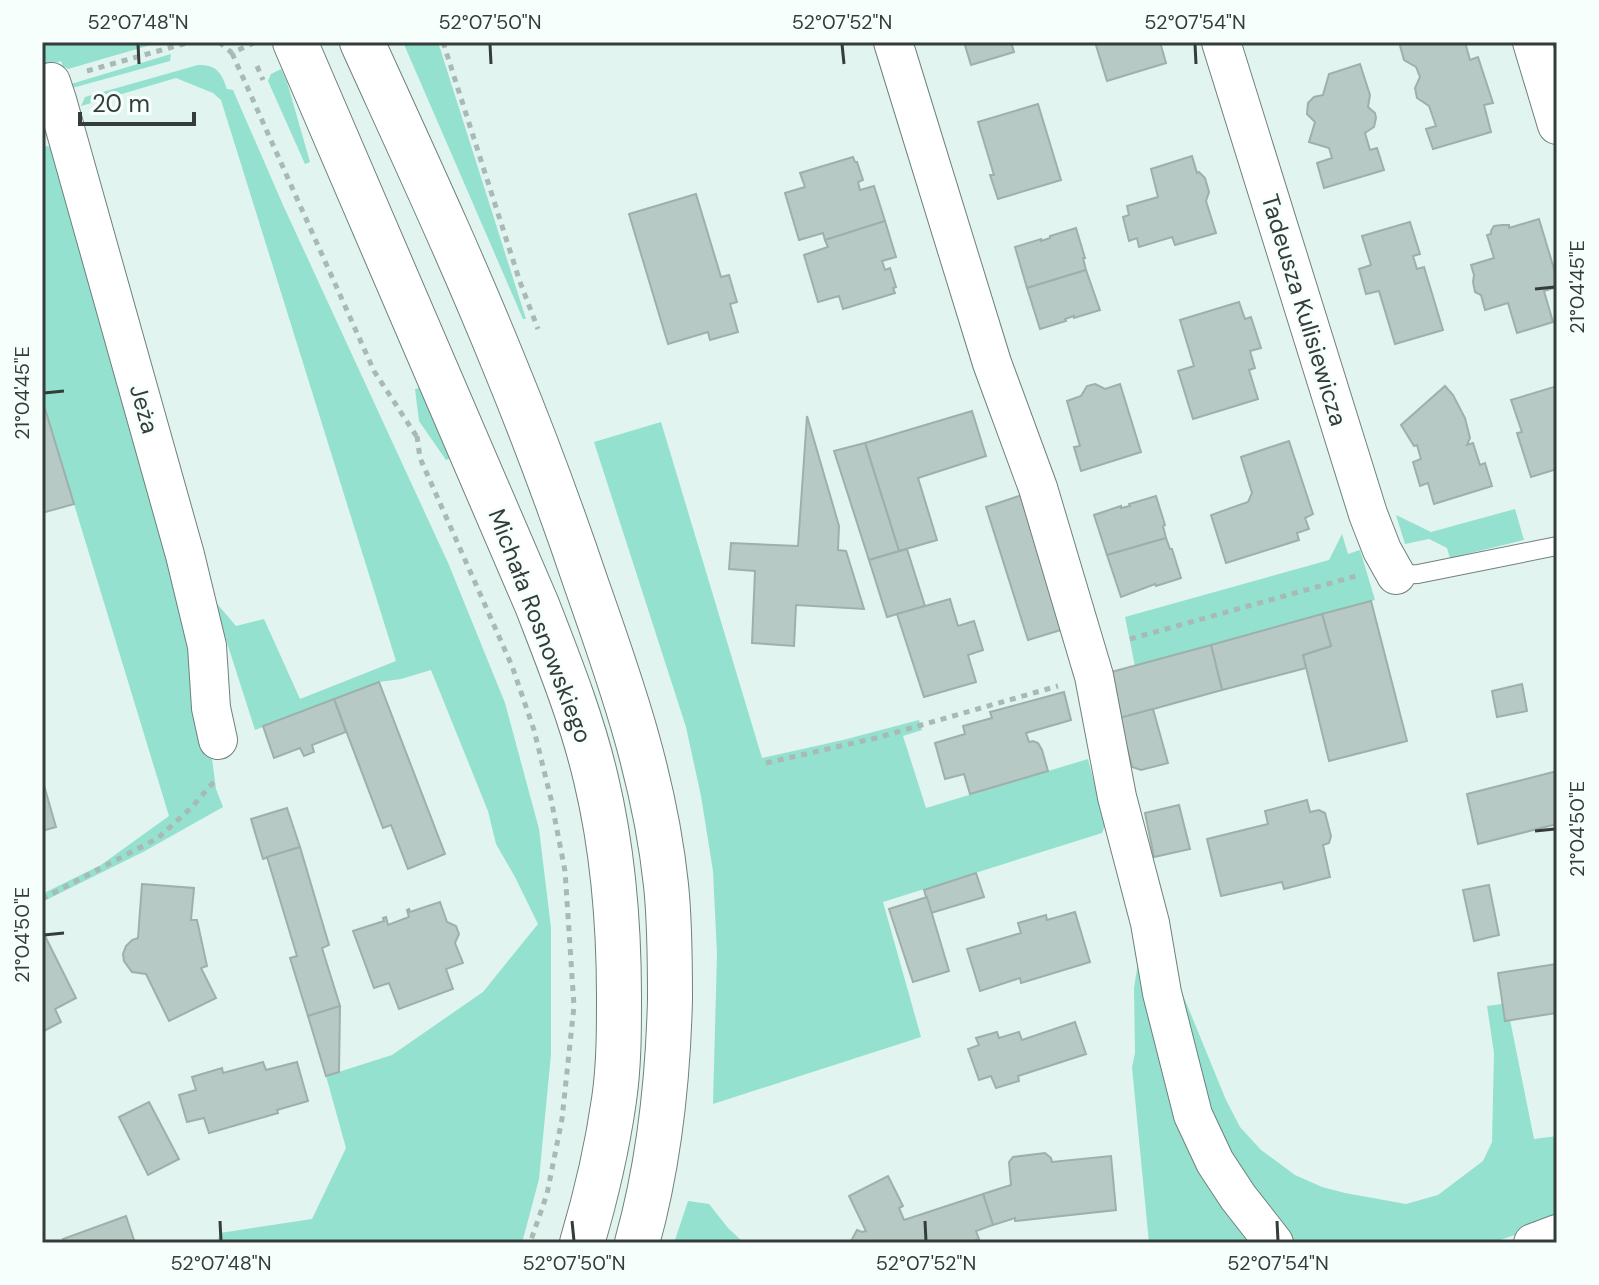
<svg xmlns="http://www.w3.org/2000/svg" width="1599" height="1285" font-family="'DM Sans',sans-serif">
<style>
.green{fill:#93e1ce}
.building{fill:#b6c9c4;stroke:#9eb0ab;stroke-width:2}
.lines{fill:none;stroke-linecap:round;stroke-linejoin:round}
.service-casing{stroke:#6f817c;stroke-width:20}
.minor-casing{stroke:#6f817c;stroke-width:40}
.tertiary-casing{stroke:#6f817c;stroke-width:46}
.path{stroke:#a9b9b5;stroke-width:5;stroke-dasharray:6 6;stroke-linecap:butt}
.service{stroke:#fff;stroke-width:18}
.minor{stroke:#fff;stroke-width:38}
.tertiary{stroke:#fff;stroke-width:44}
.ticks{fill:none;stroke:#353d3b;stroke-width:3}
.labels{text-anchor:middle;stroke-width:6;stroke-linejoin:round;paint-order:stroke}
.street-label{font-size:24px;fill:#353d3b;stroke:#f7fffc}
.neatline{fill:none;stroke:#353d3b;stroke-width:3}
.ticks-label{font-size:20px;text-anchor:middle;fill:#353d3b}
</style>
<rect width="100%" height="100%" fill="#e1f4ef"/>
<!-- green -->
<g class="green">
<polygon points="42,42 161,42 68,69 63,66 61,61 42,68"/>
<polygon points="403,42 438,42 526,319 523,319"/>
<polygon points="171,54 170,61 72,88 71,84"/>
<path d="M198,65c19,0 23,7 29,24l6,1 50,115 166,360 56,138 34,126 12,99v126l-12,125 -17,64h-305l3,-10 92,-14 34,-71 -20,-72 66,-21 91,-63 55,-68 -23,-47 -19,-33 -8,-33 -57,-141 -30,9 -22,3 -124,48 -42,-131 23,27 28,-7 36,80 96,-38 -175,-561 -8,-7 -37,-15 -95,28 4,-9z"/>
<polygon points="281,69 287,82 310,162 305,164 268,81 271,74"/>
<polygon points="48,146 55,151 156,500 205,706 216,789 223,807 143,852 42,902 42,894 101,865 169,816 42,399 42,147"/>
<polygon points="419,388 451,458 446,460 419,421 415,389"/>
<polygon points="661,422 762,758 843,740 919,720 922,730 903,736 926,808 1088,759 1105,825 1102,833 883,902 921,1037 713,1104 717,954 713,871 701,796 686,727 594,442"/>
<polygon points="1515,509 1524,540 1450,558 1447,548 1429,539 1405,544 1396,515 1431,532"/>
<polygon points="1342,534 1348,554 1360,550 1375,600 1135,666 1125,617 1329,560"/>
<polygon points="1167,939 1183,995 1226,1100 1240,1127 1261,1150 1295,1175 1322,1187 1345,1193 1406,1204 1438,1195 1483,1161 1492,1142 1494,1053 1487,1006 1502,1004 1505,1020 1510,1020 1534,1139 1557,1136 1557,1221 1491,1243 1285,1243 1217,1151"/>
<polygon points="1141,944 1264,1243 1149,1243 1132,1067 1135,1053 1134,988"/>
<polygon points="688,1201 709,1204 728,1228 744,1243 674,1243"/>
</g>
<!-- building -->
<g class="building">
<polygon points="964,42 1011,42 1014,52 971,65"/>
<polygon points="1095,42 1160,42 1166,63 1107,81"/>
<polygon points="1399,42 1465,42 1470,60 1478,57 1493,103 1484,105 1491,132 1433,149 1426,129 1436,126 1429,106 1417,98 1415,88 1420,77 1416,67 1404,60"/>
<polygon points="1360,64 1370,95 1368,107 1375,113 1376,118 1374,127 1365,133 1370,150 1377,148 1384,170 1324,188 1317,163 1332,158 1329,148 1309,142 1315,122 1307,114 1308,103 1314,97 1323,95 1329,74"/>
<polygon points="1038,104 1061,180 998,199 990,175 994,175 978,122"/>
<polygon points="1192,156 1197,173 1199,172 1205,178 1209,192 1206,201 1216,233 1175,245 1172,237 1139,247 1137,238 1129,241 1123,217 1129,215 1127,206 1158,197 1151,169"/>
<polygon points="853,157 855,162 857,162 863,180 858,182 860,190 874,186 885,221 825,240 823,233 799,240 785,193 805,187 800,173"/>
<polygon points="696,194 721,277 729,275 737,302 730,304 738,332 710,340 708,332 668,344 629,214"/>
<polygon points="1539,219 1557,279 1557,287 1544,291 1553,322 1517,333 1508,303 1485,310 1481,295 1475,292 1473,282 1474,275 1471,265 1494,258 1487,235 1491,234 1491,231 1494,226 1502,225 1509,225 1509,228"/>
<polygon points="885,221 896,257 882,261 885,270 890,268 896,287 893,288 895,293 843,309 839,296 818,302 804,255 828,247 825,240"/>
<polygon points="1410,222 1420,254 1413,256 1417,269 1424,267 1443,330 1395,344 1379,291 1366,294 1359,269 1371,265 1362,236"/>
<polygon points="1076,228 1085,258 1083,258 1086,270 1027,288 1015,247 1041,239 1041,241 1050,238 1050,236"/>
<polygon points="1086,270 1100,310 1074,318 1074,316 1065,319 1066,321 1040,329 1027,288"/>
<polygon points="1239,302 1245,319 1251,317 1261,348 1250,351 1255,368 1249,370 1258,399 1193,419 1178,371 1194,366 1180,320"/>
<polygon points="1095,384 1105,389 1120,384 1141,452 1081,471 1074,447 1080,446 1067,401 1081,396 1087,386"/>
<polygon points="1445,386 1453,395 1465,418 1470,438 1467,445 1473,443 1480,465 1485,463 1492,486 1434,504 1428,483 1420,486 1413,462 1421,459 1417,445 1414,446 1401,425"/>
<polygon points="1557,386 1557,469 1531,477 1517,433 1522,432 1511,400"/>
<polygon points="42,399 74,504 42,513"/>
<polygon points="972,411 986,456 918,478 937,540 899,551 865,443"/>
<polygon points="807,416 839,526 838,550 846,551 864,609 796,605 794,646 752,643 755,571 729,569 731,543 798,546"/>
<polygon points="1289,441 1313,514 1305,518 1309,529 1297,533 1299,540 1226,563 1211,515 1248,502 1252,493 1241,457"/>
<polygon points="865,443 899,551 869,560 834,451"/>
<polygon points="1022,495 1064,629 1028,640 986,507"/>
<polygon points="1156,496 1165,525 1163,526 1166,538 1107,555 1094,515 1121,506 1121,508 1130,506 1129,504"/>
<polygon points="1166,538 1170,549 1172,549 1181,578 1156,586 1155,584 1121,597 1107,555"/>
<polygon points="907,549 925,606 887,617 869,560"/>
<polygon points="950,599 958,626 974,621 983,650 968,655 976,682 924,697 897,614"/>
<polygon points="1371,601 1407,741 1329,761 1303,655 1331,646 1322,614"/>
<polygon points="1322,614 1331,646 1303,655 1306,668 1222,690 1211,645"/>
<polygon points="1211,645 1222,690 1117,719 1104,674"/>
<polygon points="379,682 445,854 408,869 391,825 383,828 334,699"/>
<polygon points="1522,684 1527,711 1497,717 1492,691"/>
<polygon points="1064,692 1071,720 1026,733 1029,742 1033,741 1038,743 1042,750 1048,771 970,794 964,774 945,779 935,743 965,734 963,726 992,718 990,712"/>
<polygon points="334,699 346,732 312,745 314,752 304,756 300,748 274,758 263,726"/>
<polygon points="1153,709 1168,763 1141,770 1132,767 1119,718"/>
<polygon points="1557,771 1557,824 1478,844 1467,794"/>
<polygon points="43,782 56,827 42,831 42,783"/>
<polygon points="1307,800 1310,812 1319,810 1325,813 1331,836 1329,843 1323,845 1330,877 1284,889 1282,882 1221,896 1207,839 1268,824 1265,811"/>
<polygon points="1179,805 1190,849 1154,857 1145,813"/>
<polygon points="287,808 300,847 263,859 251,819"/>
<polygon points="300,847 329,945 322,948 340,1006 308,1016 290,958 297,956 267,857"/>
<polygon points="976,873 984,897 931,913 924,890"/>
<polygon points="142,884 194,888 191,920 197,920 207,966 201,968 216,998 169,1021 146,974 132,972 124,961 123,954 126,946 132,940 138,938"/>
<polygon points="1489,885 1499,935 1474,941 1463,890"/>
<polygon points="927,897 949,971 913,982 889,909"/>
<polygon points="440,902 447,922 456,926 459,934 455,943 463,963 446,969 453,989 399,1009 389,983 374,988 353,931 384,921 383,918 386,917 388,925 409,917 407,910 409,909 410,912"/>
<polygon points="1075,912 1090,962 1021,983 1020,978 980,991 967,949 1021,933 1018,923 1046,915 1047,920"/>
<polygon points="42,930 76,998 55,1009 61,1022 42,1032"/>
<polygon points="1557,964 1557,1013 1505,1021 1498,973"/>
<polygon points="340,1006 339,1072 326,1076 308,1016"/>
<polygon points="1075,1022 1086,1054 1018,1076 1019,1081 996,1088 991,1076 979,1080 968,1049 979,1045 976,1038 997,1032 999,1038 1019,1032 1022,1040"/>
<polygon points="263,1062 266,1070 297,1062 308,1101 277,1110 278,1113 209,1133 204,1118 187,1122 179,1095 196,1090 192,1077 222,1068 223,1073"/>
<polygon points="149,1102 179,1159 148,1175 119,1117"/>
<polygon points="1045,1153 1051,1158 1052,1162 1111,1156 1116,1210 1015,1221 1015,1218 993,1225 983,1194 1011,1185 1009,1162 1013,1157"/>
<polygon points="888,1176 903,1206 899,1208 904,1220 983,1194 993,1225 976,1231 979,1239 966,1243 850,1243 857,1230 862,1232 866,1231 849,1196"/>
<polygon points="126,1216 135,1243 65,1243 63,1239"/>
</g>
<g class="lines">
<!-- service casing -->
<g class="service-casing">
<polyline id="service" points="1396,575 1418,574 1557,546"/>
</g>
<!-- minor casing -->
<g class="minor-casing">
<g id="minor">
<polyline points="893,42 992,363 1038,488 1094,676 1117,797 1150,923 1162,993 1193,1115 1215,1162 1238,1197 1274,1243"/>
<polyline points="1221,42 1368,514 1382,550 1396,575"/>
<polyline points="1532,42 1557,125"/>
<polyline points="42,85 51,82 57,100 185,555 207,646 211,708 218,740"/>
<polyline points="1533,1243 1557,1234"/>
</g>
</g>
<!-- tertiary casing -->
<g class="tertiary-casing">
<g id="tertiary">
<path d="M295,42l242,563c22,57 45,114 59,174 17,71 23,144 23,218 0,34 0,69 -5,103 -7,49 -18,96 -32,143"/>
<path d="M362,42c49,108 99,215 143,324 30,73 57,146 82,220 35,99 68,194 79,299 4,38 4,76 4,114 -2,82 -11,165 -33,244"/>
</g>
</g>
<!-- path -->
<g class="path">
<polyline points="219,42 232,53 256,42"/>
<polyline points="443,42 520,282 538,329"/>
<polyline points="232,53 374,371 417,437"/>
<polyline points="257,66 263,80"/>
<polyline points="87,71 190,42"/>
<polyline points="417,436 420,458 512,666 534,730 551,799 565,871 574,1006 562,1119 547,1194 530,1243"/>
<polyline points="1130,639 1356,576"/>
<polyline points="766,763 876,738 1058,686"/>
<polyline points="42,899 158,838 192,807 217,778"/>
</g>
<!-- service -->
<use href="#service" class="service"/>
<!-- minor -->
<use href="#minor" class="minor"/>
<!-- tertiary -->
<use href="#tertiary" class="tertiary"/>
</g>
<!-- ticks -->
<path class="ticks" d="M138,44l1,20M490,44l1,20M842,44l2,20M1195,44l1,20M1535,289l20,-2M44,393l20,-2M1535,831l20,-2M44,935l20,-2M220,1221l1,20M572,1221l2,20M925,1221l1,20M1277,1221l1,20"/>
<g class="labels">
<!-- street labels -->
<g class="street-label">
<text transform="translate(1304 310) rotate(73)" y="8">Tadeusza Kulisiewicza</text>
<text transform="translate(144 409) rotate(74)" y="8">Jeża</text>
<text transform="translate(540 626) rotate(69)" y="8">Michała Rosnowskiego</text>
</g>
</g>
<!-- border -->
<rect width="1599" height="1285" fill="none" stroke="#f7fffc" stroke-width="88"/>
<!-- scale -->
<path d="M80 112v12h114v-12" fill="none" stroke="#353d3b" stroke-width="4"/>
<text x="92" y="112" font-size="24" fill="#353d3b" stroke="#f7fffc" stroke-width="6" paint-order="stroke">20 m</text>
<rect x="44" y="44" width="1511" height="1197" class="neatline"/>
<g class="ticks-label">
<text x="138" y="29">52°07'48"N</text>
<text x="490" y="29">52°07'50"N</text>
<text x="842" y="29">52°07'52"N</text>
<text x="1195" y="29">52°07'54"N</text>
<text transform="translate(1577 287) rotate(-90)" y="7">21°04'45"E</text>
<text transform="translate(22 393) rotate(-90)" y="7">21°04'45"E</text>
<text transform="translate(1577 829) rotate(-90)" y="7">21°04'50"E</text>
<text transform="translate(22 935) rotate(-90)" y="7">21°04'50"E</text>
<text x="221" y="1270">52°07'48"N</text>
<text x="574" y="1270">52°07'50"N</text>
<text x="926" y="1270">52°07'52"N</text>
<text x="1278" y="1270">52°07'54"N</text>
</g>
</svg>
